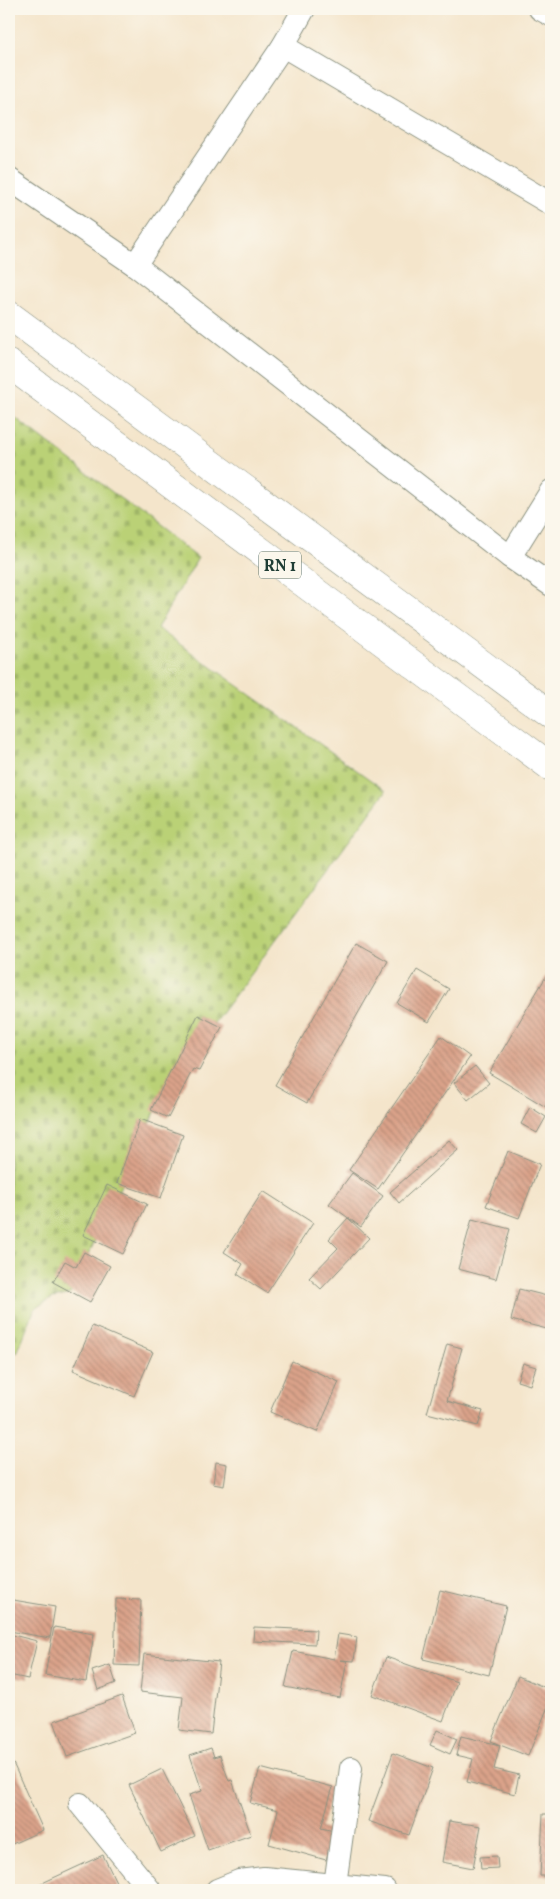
<svg xmlns="http://www.w3.org/2000/svg" width="560" height="1899" font-family="Vollkorn,serif">
<style>
.cemetery{fill:url(#cemetery-stones);stroke:#6c8755}
.building{fill:url(#building-back-hatch)}
.lines{fill:none;stroke-linecap:round;stroke-linejoin:round}
.street-casing{stroke:#8a9180;stroke-width:24}
.highway-casing{stroke:#8a9180;stroke-width:29}
.street{stroke:#fff;stroke-width:22}
.highway{stroke:#fff;stroke-width:28}
.labels{text-anchor:middle;stroke-width:4;stroke-linejoin:round;paint-order:stroke}
.shield{fill:#fbf7ec;stroke:#61756b;stroke-width:1}
.shield-label{font-size:16px;font-weight:bold;fill:#1f3d34}
</style>
<defs>
<pattern id="cemetery-stones" width="16" height="16" patternUnits="userSpaceOnUse" patternTransform="scale(1.25)"><rect width="16" height="16" fill="#bad176"/><path d="M2 7V4a2 2 0 0 1 4 0v3zM10 15v-3a2 2 0 0 1 4 0v3z" fill="#9fb467"/></pattern>
<pattern id="building-back-hatch" width="6" height="6" patternUnits="userSpaceOnUse" patternTransform="scale(1.25)"><rect width="6" height="6" fill="#dba38a"/><path d="M-1 5l2 2M0 0l6 6M5-1l2 2" fill="none" stroke="#b18672"/></pattern>
</defs>
<rect width="100%" height="100%" fill="#fbf7ec"/>
<filter id="ink" filterUnits="userSpaceOnUse"><feTurbulence type="fractalNoise" baseFrequency=".02" numOctaves="2"/><feDisplacementMap in="SourceGraphic" scale="10" xChannelSelector="R" yChannelSelector="G"/><feConvolveMatrix kernelMatrix="1 2 1 2 8 2 1 2 1" color-interpolation-filters="sRGB"/></filter>
<filter id="wash" filterUnits="userSpaceOnUse"><feTurbulence type="fractalNoise" baseFrequency=".0096" numOctaves="4" result="noise"/><feDisplacementMap in="SourceGraphic" scale="20" xChannelSelector="R" yChannelSelector="G"/><feGaussianBlur stdDeviation="1.12" result="paint"/><feColorMatrix in="noise" values="0 0 0 0 0 0 0 0 0 0 0 0 0 0 0 0 0 1.4 0 .05"/><feComposite in="paint" operator="in"/></filter>
<g filter="url(#wash)">
<rect width="100%" height="100%" fill="#f4e5cb"/>
<!-- cemetery -->
<polygon class="cemetery" points="9,413 198,558 157,628 386,791 206,1034 195,1027 70,1294 53,1298 35,1308 17,1353 9,1350"/>
<g id="blocks">
<!-- building -->
<g class="building">
<polygon points="356,943 388,961 307,1103 275,1085"/>
<polygon points="551,968 551,1110 489,1073"/>
<polygon points="417,970 449,989 429,1022 397,1003"/>
<polygon points="198,1015 222,1027 199,1071 193,1069 168,1118 151,1110"/>
<polygon points="441,1036 470,1057 378,1189 349,1170"/>
<polygon points="475,1066 489,1083 468,1100 454,1083"/>
<polygon points="530,1107 546,1117 537,1133 521,1124"/>
<polygon points="140,1119 183,1135 161,1198 117,1183"/>
<polygon points="449,1140 458,1150 399,1203 390,1192"/>
<polygon points="508,1151 540,1164 519,1218 486,1206"/>
<polygon points="352,1173 383,1196 361,1227 329,1204"/>
<polygon points="107,1185 147,1204 123,1254 83,1235"/>
<polygon points="263,1191 313,1223 267,1293 237,1274 243,1264 224,1252"/>
<polygon points="550,1200 551,1200 551,1218 547,1218"/>
<polygon points="348,1218 369,1238 321,1289 309,1278 338,1248 329,1239"/>
<polygon points="472,1219 510,1229 496,1279 458,1269"/>
<polygon points="84,1252 110,1266 90,1302 53,1282 65,1261 76,1267"/>
<polygon points="519,1289 551,1297 551,1330 511,1320"/>
<polygon points="92,1326 153,1352 134,1396 73,1370"/>
<polygon points="447,1344 462,1348 447,1401 483,1411 478,1426 427,1413"/>
<polygon points="292,1361 339,1382 317,1432 270,1412"/>
<polygon points="523,1363 536,1367 530,1385 517,1381"/>
<polygon points="216,1462 227,1464 224,1486 213,1484"/>
<polygon points="440,1590 506,1606 489,1675 423,1659"/>
<polygon points="116,1599 141,1600 139,1666 114,1665"/>
<polygon points="13,1600 55,1607 50,1638 9,1631"/>
<polygon points="54,1627 94,1634 86,1682 45,1675"/>
<polygon points="254,1627 316,1630 315,1644 253,1641"/>
<polygon points="9,1634 37,1641 28,1679 9,1675"/>
<polygon points="338,1634 357,1637 354,1661 340,1660 347,1661 340,1698 285,1687 293,1651 334,1659"/>
<polygon points="144,1654 219,1662 211,1734 179,1730 183,1697 140,1692"/>
<polygon points="386,1657 457,1682 443,1721 372,1695"/>
<polygon points="110,1665 116,1683 98,1690 92,1671"/>
<polygon points="518,1676 551,1690 551,1699 528,1756 500,1745 494,1769 519,1775 515,1794 467,1782 473,1759 456,1755 461,1736 500,1745 491,1741"/>
<polygon points="122,1696 135,1733 67,1757 54,1721"/>
<polygon points="437,1730 457,1739 450,1754 430,1745"/>
<polygon points="211,1748 214,1757 220,1755 229,1781 232,1780 251,1835 208,1850 189,1795 202,1791 190,1755"/>
<polygon points="393,1753 433,1768 409,1835 368,1821"/>
<polygon points="13,1763 43,1830 10,1845 9,1765"/>
<polygon points="260,1768 333,1787 321,1828 334,1831 326,1860 269,1844 278,1810 250,1803"/>
<polygon points="162,1769 195,1836 161,1852 129,1785"/>
<polygon points="543,1814 551,1814 551,1876 540,1876"/>
<polygon points="449,1821 481,1826 473,1868 442,1862"/>
<polygon points="103,1855 120,1890 41,1890 38,1885"/>
<polygon points="497,1856 498,1868 481,1869 480,1857"/>
</g>
</g>
</g>
<g filter="url(#ink)">
<use href="#blocks" fill-opacity="0" stroke="#8a9180" stroke-width="1"/>
<g class="lines">
<!-- street casing -->
<g class="street-casing">
<g id="street">
<polyline points="540,9 551,15"/>
<polyline points="283,46 551,204"/>
<polyline points="9,179 135,265 510,557 551,585"/>
<polyline points="135,265 283,46 304,9"/>
<polyline points="510,557 551,491"/>
<polyline points="80,1804 150,1890"/>
<polyline points="335,1885 351,1768"/>
<polyline points="217,1890 239,1881 264,1878 385,1890"/>
</g>
</g>
<!-- highway casing -->
<g class="highway-casing">
<g id="highway">
<polyline points="9,315 551,715"/>
<polyline points="9,364 551,767"/>
</g>
</g>
<!-- street -->
<use href="#street" class="street"/>
<!-- highway -->
<use href="#highway" class="highway"/>
</g>
</g>
<g class="labels">
<!-- shield labels -->
<rect class="shield" x="259" y="551.5" width="42" height="27" rx="4"/>
<g class="shield-label">
<text x="280" y="571">RN 1</text>
</g>
</g>
<!-- margin -->
<rect width="560" height="1899" fill="none" stroke="#fbf7ec" stroke-width="30"/>
</svg>
